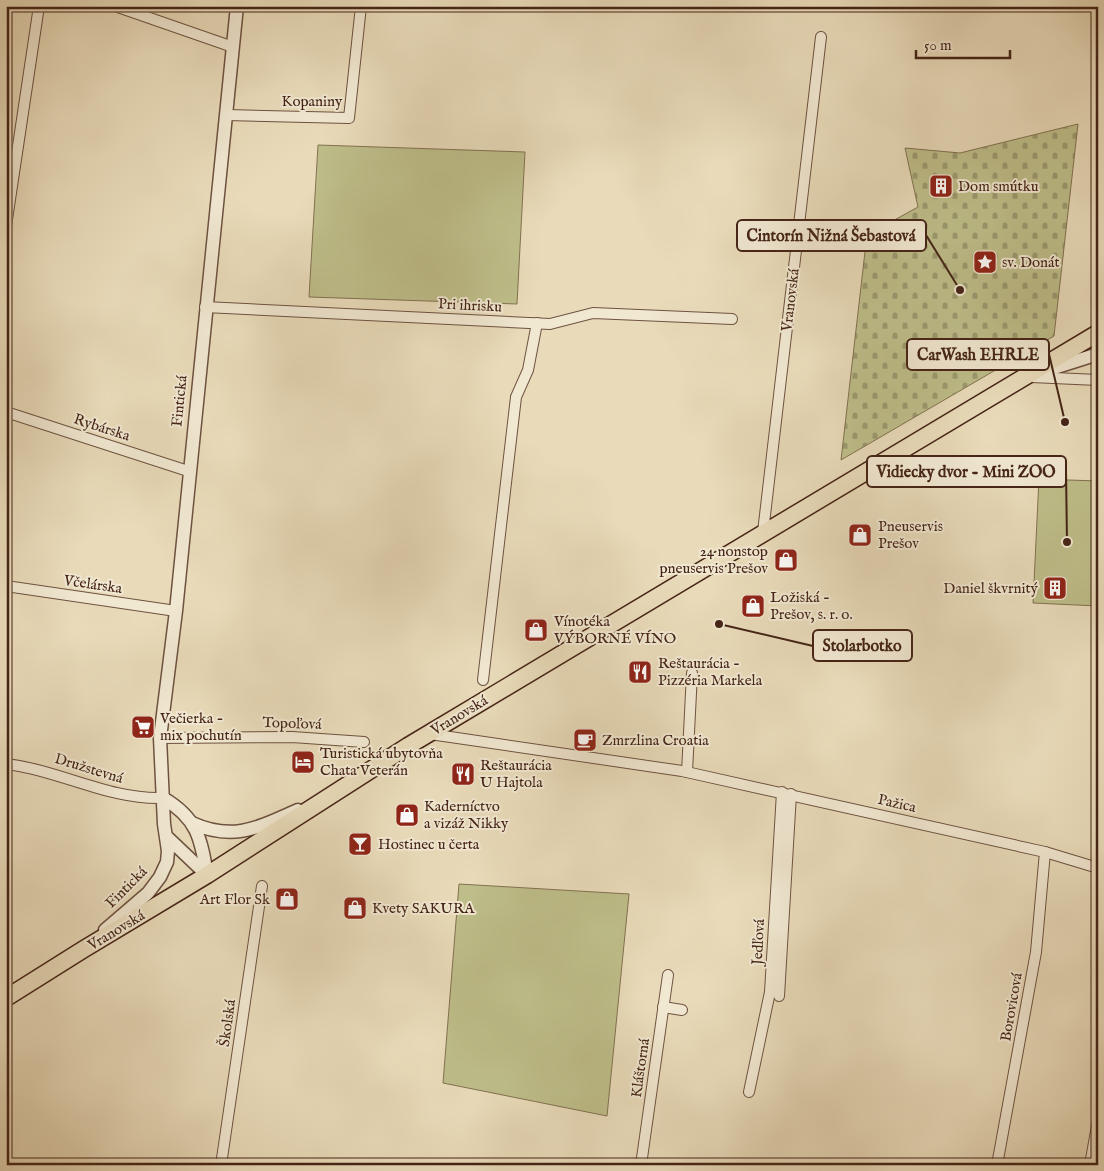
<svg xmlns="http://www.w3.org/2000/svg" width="1104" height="1171" font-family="'IM FELL English',serif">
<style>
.green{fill:#bebe8a;stroke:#827150}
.cemetery{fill:url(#cemetery-stones);stroke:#827150}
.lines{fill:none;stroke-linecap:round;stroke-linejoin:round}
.minor-casing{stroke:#6e5240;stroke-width:12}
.tertiary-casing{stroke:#6e5240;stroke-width:15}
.primary-casing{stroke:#452417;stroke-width:19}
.minor{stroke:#f1e8d2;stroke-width:10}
.tertiary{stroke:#f1e8d2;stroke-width:12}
.primary{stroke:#e9dbba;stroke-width:16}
.labels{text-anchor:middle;stroke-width:4;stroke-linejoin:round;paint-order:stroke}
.street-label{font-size:15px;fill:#452417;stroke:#f1e8d2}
.poi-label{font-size:15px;fill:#452417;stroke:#f1e8d2;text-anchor:start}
.leader{fill:none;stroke:#452417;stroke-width:2}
.callout-dot{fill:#452417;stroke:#f1e8d2;stroke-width:2}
.callout{fill:#f1e8d2;stroke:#452417;stroke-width:2}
.callout-label{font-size:16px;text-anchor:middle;font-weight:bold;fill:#452417}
</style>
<defs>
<pattern id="cemetery-stones" width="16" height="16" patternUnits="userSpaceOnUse" patternTransform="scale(1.25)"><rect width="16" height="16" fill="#bebe8a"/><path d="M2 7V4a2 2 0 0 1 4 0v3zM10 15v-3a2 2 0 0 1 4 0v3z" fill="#9c9a70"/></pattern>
</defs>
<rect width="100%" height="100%" fill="#e9dbba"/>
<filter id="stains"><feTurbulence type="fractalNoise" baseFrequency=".004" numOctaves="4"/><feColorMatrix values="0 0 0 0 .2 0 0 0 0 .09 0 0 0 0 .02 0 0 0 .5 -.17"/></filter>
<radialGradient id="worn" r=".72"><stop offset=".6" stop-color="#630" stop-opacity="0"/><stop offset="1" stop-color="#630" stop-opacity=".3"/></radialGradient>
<!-- green -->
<g class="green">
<polygon points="318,145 525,152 517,304 309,297"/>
<polygon points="1039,479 1098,481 1098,606 1033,603"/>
<polygon points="459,884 629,894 607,1116 443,1083"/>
</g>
<!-- cemetery -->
<polygon class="cemetery" points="1078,124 1054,336 841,460 866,243 871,233 918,207 905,148 960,153"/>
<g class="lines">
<!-- minor casing -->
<g class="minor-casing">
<g id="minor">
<polyline points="115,6 233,47"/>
<polyline points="226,115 349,118 361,6"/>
<polyline points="6,226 39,6"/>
<polyline points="205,307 550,324 593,313 732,319"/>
<polyline points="1031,377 1098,380"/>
<polyline points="6,412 188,471"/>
<polyline points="763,532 821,37"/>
<polyline points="6,586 176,611"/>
<polyline points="483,680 516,397 528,370 537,323"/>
<polyline points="430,734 682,771 1045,852 1098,868"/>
<polyline points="160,738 292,737 364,742"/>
<path d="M6,764c53,6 103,36 157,34"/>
<polyline points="687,772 692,673"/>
<polyline points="779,996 791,794"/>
<polyline points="663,1007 682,1010"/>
<polyline points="749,1092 770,992 782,792"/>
<polyline points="221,1165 262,886"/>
<polyline points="641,1165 668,975"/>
<polyline points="997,1165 1036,952 1045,852"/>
<polyline points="1090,1165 1098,1120"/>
</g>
</g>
<!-- tertiary casing -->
<g class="tertiary-casing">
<g id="tertiary">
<polyline points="1041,372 1098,354"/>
<path d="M163,798c34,20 38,40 44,77"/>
<path d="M192,823c42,19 67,4 106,-13"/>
<polyline points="167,837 207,875"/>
<polyline points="105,930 148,893 160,877 167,862 168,851 164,824 160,738 176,611 237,6"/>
</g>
</g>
<!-- primary casing -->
<g class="primary-casing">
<polyline id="primary" points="6,998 84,949 207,875 408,746 1098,333"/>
</g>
<!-- minor -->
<use href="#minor" class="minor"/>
<!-- tertiary -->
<use href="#tertiary" class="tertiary"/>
<!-- primary -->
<use href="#primary" class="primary"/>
</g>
<!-- icons -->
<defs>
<g id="building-square" transform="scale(1.25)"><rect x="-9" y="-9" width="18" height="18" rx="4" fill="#8f2418" stroke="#f1e8d2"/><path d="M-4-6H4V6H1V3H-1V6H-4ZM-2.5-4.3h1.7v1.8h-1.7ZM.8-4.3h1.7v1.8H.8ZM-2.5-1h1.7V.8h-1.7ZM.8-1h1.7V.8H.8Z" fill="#fff"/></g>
<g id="sight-square" transform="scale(1.25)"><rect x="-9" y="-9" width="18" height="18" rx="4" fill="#8f2418" stroke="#f1e8d2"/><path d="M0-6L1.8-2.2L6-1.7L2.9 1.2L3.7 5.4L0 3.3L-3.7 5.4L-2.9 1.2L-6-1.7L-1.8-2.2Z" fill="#fff"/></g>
<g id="shop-square" transform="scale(1.25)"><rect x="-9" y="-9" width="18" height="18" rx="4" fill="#8f2418" stroke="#f1e8d2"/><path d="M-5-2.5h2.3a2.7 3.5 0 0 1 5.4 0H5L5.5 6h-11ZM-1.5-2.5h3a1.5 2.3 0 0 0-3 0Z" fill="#fff"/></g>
<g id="restaurant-square" transform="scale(1.25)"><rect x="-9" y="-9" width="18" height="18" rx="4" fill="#8f2418" stroke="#f1e8d2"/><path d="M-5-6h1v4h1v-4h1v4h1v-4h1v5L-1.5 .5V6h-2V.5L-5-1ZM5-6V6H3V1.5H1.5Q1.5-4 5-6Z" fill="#fff"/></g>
<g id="supermarket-square" transform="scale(1.25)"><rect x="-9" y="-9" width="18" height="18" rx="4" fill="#8f2418" stroke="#f1e8d2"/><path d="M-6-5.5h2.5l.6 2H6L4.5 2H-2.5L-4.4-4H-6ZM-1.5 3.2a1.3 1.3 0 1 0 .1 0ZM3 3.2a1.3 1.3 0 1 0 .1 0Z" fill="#fff"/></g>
<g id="cafe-square" transform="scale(1.25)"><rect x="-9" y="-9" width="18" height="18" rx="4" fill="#8f2418" stroke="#f1e8d2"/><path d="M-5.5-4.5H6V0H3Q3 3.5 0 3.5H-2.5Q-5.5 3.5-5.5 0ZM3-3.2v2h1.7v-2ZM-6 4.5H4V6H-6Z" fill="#fff"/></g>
<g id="hotel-square" transform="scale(1.25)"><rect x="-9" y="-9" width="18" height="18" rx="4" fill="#8f2418" stroke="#f1e8d2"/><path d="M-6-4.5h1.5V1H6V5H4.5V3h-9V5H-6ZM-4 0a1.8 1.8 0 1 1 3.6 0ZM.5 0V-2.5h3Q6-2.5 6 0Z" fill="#fff"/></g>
<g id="bar-square" transform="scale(1.25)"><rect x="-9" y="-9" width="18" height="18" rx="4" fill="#8f2418" stroke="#f1e8d2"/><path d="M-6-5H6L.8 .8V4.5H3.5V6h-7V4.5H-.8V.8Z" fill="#fff"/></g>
</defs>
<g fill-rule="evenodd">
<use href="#building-square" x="941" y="186"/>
<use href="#sight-square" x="985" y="262"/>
<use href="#shop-square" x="860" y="535"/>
<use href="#shop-square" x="786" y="560"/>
<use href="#building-square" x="1055" y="588"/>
<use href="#shop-square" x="753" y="606"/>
<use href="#shop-square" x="536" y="630"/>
<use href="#restaurant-square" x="640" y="672"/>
<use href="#supermarket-square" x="143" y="727"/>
<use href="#cafe-square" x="585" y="740"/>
<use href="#hotel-square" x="303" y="762"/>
<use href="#restaurant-square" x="463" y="774"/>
<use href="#shop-square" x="407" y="815"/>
<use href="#bar-square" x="360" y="844"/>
<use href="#shop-square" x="287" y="899"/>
<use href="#shop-square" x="355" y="908"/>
</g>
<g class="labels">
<!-- street labels -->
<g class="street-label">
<text x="312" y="106">Kopaniny</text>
<text transform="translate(790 300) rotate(-83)" y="5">Vranovská</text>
<text transform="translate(470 305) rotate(3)" y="5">Pri ihrisku</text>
<text transform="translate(179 401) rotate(-84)" y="5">Fintická</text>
<text transform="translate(102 427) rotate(18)" y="5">Rybárska</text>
<text transform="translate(93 584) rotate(8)" y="5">Včelárska</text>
<text transform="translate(459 715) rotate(-31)" y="5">Vranovská</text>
<text transform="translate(292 723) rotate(2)" y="5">Topoľová</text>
<text transform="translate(89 768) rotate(17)" y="5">Družstevná</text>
<text transform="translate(897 803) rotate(13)" y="5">Pažica</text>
<text transform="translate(126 887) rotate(-45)" y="5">Fintická</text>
<text transform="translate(116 930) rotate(-31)" y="5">Vranovská</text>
<text transform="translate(758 942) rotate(-87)" y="5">Jedľová</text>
<text transform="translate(1011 1007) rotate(-80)" y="5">Borovicová</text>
<text transform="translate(227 1023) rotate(-82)" y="5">Školská</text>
<text transform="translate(640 1068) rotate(-82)" y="5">Kláštorná</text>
</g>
<!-- poi labels -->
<g class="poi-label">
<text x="958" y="191">Dom smútku</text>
<text x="1002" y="267">sv. Donát</text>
<text x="878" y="531">Pneuservis<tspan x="878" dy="17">Prešov</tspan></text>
<text x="768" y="556" text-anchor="end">24 nonstop<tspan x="768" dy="17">pneuservis Prešov</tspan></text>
<text x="1038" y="593" text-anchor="end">Daniel škvrnitý</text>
<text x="770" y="602">Ložiská -<tspan x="770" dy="17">Prešov, s. r. o.</tspan></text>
<text x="554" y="626">Vínotéka<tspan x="554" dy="17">VÝBORNÉ VÍNO</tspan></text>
<text x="658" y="668">Reštaurácia -<tspan x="658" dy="17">Pizzéria Markela</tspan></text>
<text x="160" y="723">Večierka -<tspan x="160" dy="17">mix pochutín</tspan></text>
<text x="602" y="745">Zmrzlina Croatia</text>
<text x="320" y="758">Turistická ubytovňa<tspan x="320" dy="17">Chata Veterán</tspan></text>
<text x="480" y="770">Reštaurácia<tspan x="480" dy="17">U Hajtola</tspan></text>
<text x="424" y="811">Kaderníctvo<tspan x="424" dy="17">a vizáž Nikky</tspan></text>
<text x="378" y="849">Hostinec u čerta</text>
<text x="270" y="904" text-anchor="end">Art Flor Sk</text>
<text x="372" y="913">Kvety SAKURA</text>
</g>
</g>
<!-- callouts -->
<path class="leader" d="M960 290L926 235M1065 422L1049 354M1067 542L1066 471M719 624L813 646"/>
<g class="callout-dot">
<circle cx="960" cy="290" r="5"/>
<circle cx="1065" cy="422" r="5"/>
<circle cx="1067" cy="542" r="5"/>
<circle cx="719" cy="624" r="5"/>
</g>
<g class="callout">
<rect x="737" y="220" width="189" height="31" rx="5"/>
<rect x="907" y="339" width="142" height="31" rx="5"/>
<rect x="867" y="456" width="199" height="31" rx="5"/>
<rect x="813" y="630" width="99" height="31" rx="5"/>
</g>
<g class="callout-label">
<text x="831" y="241">Cintorín Nižná Šebastová</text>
<text x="978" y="360">CarWash EHRLE</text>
<text x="966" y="477">Vidiecky dvor - Mini ZOO</text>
<text x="862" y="651">Stolarbotko</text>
</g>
<!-- margin -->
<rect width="1104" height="1171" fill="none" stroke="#e9dbba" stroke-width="25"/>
<rect x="8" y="8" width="1089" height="1156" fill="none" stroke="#452417" stroke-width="2.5"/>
<rect x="12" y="12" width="1079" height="1146" fill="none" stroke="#452417"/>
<!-- scale -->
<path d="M916 50v8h94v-8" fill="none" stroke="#452417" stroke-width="2.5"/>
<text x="924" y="50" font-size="15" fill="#452417" stroke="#f1e8d2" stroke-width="4" paint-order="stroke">50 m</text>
<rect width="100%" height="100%" filter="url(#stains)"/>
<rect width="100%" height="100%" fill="url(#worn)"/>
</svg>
